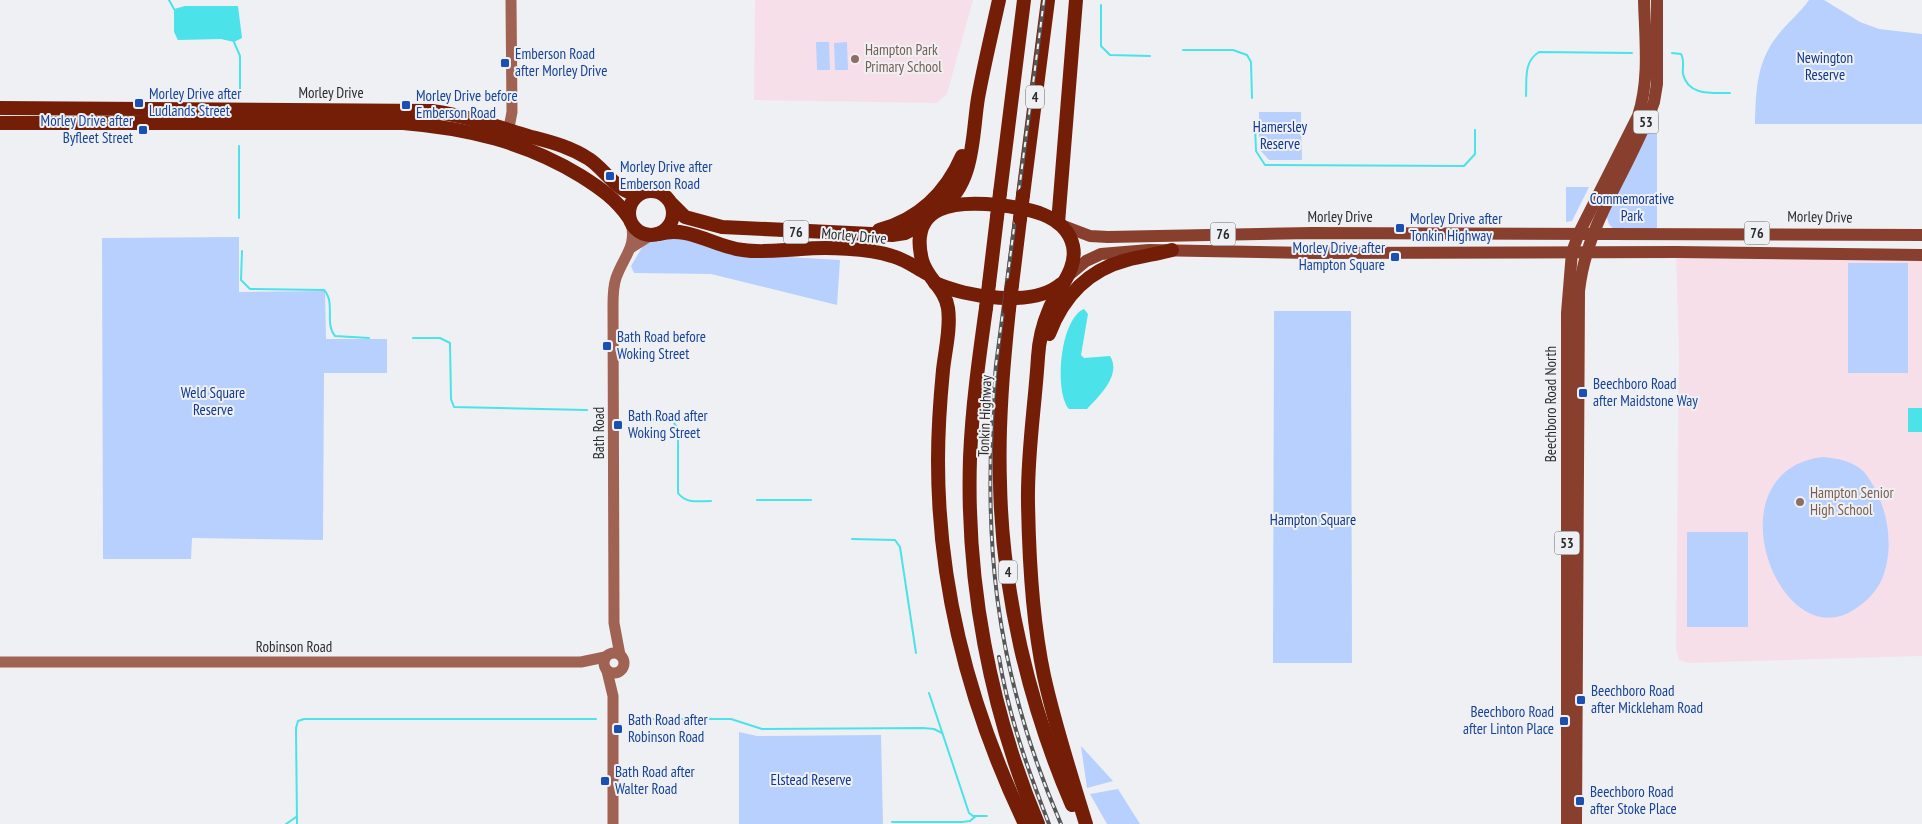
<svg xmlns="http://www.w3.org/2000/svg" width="1922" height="824" font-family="'PT Sans Narrow',sans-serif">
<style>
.education{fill:#f7dfea}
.green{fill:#b8d0fd}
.water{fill:#4be2e9}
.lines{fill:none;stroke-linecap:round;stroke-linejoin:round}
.stream{stroke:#4be2e9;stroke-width:2}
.secondary{stroke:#a06253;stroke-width:11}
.primary{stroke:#893f2e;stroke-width:12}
.highway{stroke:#741e07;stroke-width:14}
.rail-casing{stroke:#565657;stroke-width:4}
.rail{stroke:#eff0f3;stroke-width:2;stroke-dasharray:5.5;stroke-linecap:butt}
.highway-bridge{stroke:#741e07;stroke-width:14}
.education-dot{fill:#8d6e63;stroke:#eff0f3;stroke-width:2}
.transit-dot{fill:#1a4fb4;stroke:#eff0f3;stroke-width:2}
.labels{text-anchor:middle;stroke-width:4;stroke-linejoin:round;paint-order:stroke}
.shield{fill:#eff0f3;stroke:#666768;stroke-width:1}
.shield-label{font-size:14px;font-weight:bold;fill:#2c2c2d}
.education-label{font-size:15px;fill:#785e54;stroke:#eff0f3;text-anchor:start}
.transit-label{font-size:15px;fill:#164399;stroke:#eff0f3;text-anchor:start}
.park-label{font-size:15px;fill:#103891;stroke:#eff0f3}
.street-label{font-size:15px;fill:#2c2c2d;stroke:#eff0f3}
</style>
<rect width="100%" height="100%" fill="#eff0f3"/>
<!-- education -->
<g class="education">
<polygon points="755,0 973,0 947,94 937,103 754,100"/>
<polygon points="1676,252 1922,255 1922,656 1689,663 1679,660 1676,649 1679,354"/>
</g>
<!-- green -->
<g class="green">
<path d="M1809,0h15l36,22 19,7 43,5v90h-167c1,-32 1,-62 23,-89 9,-12 22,-22 31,-35z"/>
<polygon points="816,42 829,42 830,70 817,70"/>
<polygon points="847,42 848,70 835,70 834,43"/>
<polygon points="1259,112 1301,112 1302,160 1269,160 1259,149"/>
<polygon points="1653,120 1657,127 1657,233 1617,233 1609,224 1606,215"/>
<polygon points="1566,187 1589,187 1572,221 1566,222"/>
<polygon points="659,227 752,255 840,260 837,305 711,274 634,273 631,266 653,229"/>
<polygon points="239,237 239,292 325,291 326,339 387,339 387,373 324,373 323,540 192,538 191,559 103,559 102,238"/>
<rect x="1848" y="263" width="60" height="110"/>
<polygon points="1274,311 1351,311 1352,663 1273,663"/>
<path d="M1822,457c14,1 32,4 42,15 23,28 32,74 18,107 -6,13 -15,22 -27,30 -76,51 -146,-137 -33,-152z"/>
<rect x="1687" y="532" width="61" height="95"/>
<polygon points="739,732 757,736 881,735 883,824 739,824"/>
<polygon points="1081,746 1113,781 1087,788"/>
<polygon points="1118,789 1140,824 1107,824 1090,794"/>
</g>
<!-- water -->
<g class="water">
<polygon points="185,6 238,6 242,38 234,42 221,39 178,40 174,32 174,9"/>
<path d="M1084,309l4,5 -7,41 3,3 26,-2c12,19 -11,40 -23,53h-18c-15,-18 -9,-90 15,-100z"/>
<rect x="1908" y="408" width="14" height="24"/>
</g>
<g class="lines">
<!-- stream -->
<g class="stream">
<polyline points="169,0 174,9"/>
<polyline points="1101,5 1101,46 1110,55 1150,56"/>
<polyline points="234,42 240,56 240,95"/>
<polyline points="1183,50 1233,50 1247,55 1251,62 1252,98"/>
<path d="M1672,53l9,1c4,7 1,13 2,20 5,22 29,19 47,19"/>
<path d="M1526,96c1,-16 -3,-34 13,-44l93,1"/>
<polyline points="1255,126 1256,151 1265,165 1464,166 1475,154 1475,130"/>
<polyline points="239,218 239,146"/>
<path d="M242,251l-1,29 9,9 74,1c12,13 0,33 11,46l34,2"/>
<polyline points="413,338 440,338 450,343 451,399 454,407 587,410"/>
<path d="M638,419l34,1 6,9v64c8,11 21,8 33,8"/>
<polyline points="757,500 811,500"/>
<polyline points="852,539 895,540 900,547 916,653"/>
<polyline points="929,693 969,813 973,816 987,816"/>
<polyline points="638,719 731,719 762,729 923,728 934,729 942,733"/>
<polyline points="892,822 962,822 970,821 976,816"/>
<polyline points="286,824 296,817"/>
<polyline points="297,824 296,728 298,721 304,719 596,719"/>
</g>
<!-- secondary -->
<g class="secondary">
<polyline points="507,138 512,112 511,0"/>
<polyline points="632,247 651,235"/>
<circle cx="614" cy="663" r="10"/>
<path d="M620,655l-6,-32 -1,-318c0,-10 0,-18 3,-27 8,-23 21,-30 15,-56"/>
<polyline points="0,662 581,662 605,657"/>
<polyline points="607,671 613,696 613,824"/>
</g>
<!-- primary -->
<g class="primary">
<polyline points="1061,225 1090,236 1108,237 1312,233 1922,235"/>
<polyline points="1068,276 1086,261 1101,254 1149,250 1312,253 1676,252 1922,255"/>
<path d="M1567,824v-511l5,-61 7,-19 59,-117c12,-37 7,-77 6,-116"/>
<path d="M1576,824l3,-533c8,-71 52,-123 75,-189l3,-18v-84"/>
</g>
<!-- highway -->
<g class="highway">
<path d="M0,108l432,3c35,5 63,15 96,25 22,6 41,10 61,23 15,9 32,39 52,34"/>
<path d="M0,123h403c63,5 123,19 178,53 19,12 35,23 48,42"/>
<circle cx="651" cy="213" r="22"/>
<polyline points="1000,193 1024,0"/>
<polyline points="1023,195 1048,0"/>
<polyline points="672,204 685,217 722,227 892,235 905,233 924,223"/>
<path d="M942,207c33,-25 30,-72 36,-109 6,-33 14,-66 21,-98"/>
<polyline points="1058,223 1076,0"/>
<path d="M879,230c39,-10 67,-37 83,-74"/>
<path d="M659,234c30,-9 55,13 84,16 20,3 38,0 58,-1 25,-2 67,-1 91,7 12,3 23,11 34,17"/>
<path d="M935,283c31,14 98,25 126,1"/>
<polyline points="989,284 997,217"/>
<polyline points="1012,285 1020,219"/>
<path d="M986,308c-7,50 -14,100 -16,150 -4,125 20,251 68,366"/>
<path d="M1009,309c-6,58 -11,116 -9,174 2,109 29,222 72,322"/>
<path d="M1049,334c14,-37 39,-64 78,-74 15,-4 30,-6 45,-10"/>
<path d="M1025,824c-54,-113 -87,-237 -87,-363 0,-30 2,-60 5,-91 2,-19 8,-42 5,-62 -3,-20 -21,-29 -26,-48 -14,-57 35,-59 76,-55 28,3 68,9 75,41 5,24 -16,43 -24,64 -6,14 -10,31 -11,47 -3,49 -11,97 -10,146 1,58 4,117 16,173 11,50 27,99 42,148"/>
</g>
<!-- rail casing -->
<g class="rail-casing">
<g id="rail">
<path d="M1044,0l-48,365c-15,169 -3,302 65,459"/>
<path d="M999,657c9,57 29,113 50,167"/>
</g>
</g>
<!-- rail -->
<use href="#rail" class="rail"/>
<!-- highway-bridge -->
<g class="highway-bridge">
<polyline points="997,217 1000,193"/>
<polyline points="1020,219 1023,195"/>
<polyline points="986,308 989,284"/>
<polyline points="1009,309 1012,285"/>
</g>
</g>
<!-- markers -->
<g class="education-dot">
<circle cx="855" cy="59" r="5"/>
<circle cx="1800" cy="502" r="5"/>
</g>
<g class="transit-dot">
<rect x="500" y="58" width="10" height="10" rx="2.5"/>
<rect x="134" y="98" width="10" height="10" rx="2.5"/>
<rect x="401" y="100" width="10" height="10" rx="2.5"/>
<rect x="138" y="125" width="10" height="10" rx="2.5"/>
<rect x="605" y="171" width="10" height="10" rx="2.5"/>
<rect x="1395" y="223" width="10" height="10" rx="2.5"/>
<rect x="1390" y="252" width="10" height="10" rx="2.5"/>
<rect x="602" y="341" width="10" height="10" rx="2.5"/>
<rect x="1578" y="388" width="10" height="10" rx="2.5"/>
<rect x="613" y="420" width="10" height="10" rx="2.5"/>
<rect x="1576" y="695" width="10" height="10" rx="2.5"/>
<rect x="1559" y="716" width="10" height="10" rx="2.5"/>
<rect x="613" y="724" width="10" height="10" rx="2.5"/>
<rect x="600" y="776" width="10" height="10" rx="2.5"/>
<rect x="1575" y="796" width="10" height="10" rx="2.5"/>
</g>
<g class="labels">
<!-- shield labels -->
<g class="shield">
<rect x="1026" y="85.5" width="18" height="23" rx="4"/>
<rect x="1633.5" y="110.5" width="25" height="23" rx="4"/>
<rect x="783.5" y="220.5" width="25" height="23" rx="4"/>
<rect x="1744.5" y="221.5" width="25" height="23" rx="4"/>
<rect x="1210.5" y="222.5" width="25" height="23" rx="4"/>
<rect x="1554.5" y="531.5" width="25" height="23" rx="4"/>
<rect x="999" y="560.5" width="18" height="23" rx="4"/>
</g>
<g class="shield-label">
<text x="1035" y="102">4</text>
<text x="1646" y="127">53</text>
<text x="796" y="237">76</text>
<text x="1757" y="238">76</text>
<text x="1223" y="239">76</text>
<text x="1567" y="548">53</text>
<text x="1008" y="577">4</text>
</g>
<!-- education labels -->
<g class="education-label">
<text x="865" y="55">Hampton Park<tspan x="865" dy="17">Primary School</tspan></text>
<text x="1810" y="498">Hampton Senior<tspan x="1810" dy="17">High School</tspan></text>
</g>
<!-- transit labels -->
<g class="transit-label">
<text x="515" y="59">Emberson Road<tspan x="515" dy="17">after Morley Drive</tspan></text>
<text x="149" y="99">Morley Drive after<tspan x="149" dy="17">Ludlands Street</tspan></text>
<text x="416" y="101">Morley Drive before<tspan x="416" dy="17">Emberson Road</tspan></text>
<text x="133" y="126" text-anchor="end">Morley Drive after<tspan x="133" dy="17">Byfleet Street</tspan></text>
<text x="620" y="172">Morley Drive after<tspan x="620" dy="17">Emberson Road</tspan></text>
<text x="1410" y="224">Morley Drive after<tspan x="1410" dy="17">Tonkin Highway</tspan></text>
<text x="1385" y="253" text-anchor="end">Morley Drive after<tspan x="1385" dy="17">Hampton Square</tspan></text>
<text x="617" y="342">Bath Road before<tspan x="617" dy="17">Woking Street</tspan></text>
<text x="1593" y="389">Beechboro Road<tspan x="1593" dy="17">after Maidstone Way</tspan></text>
<text x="628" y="421">Bath Road after<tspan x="628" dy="17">Woking Street</tspan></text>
<text x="1591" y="696">Beechboro Road<tspan x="1591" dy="17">after Mickleham Road</tspan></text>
<text x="1554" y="717" text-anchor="end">Beechboro Road<tspan x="1554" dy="17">after Linton Place</tspan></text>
<text x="628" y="725">Bath Road after<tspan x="628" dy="17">Robinson Road</tspan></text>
<text x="615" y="777">Bath Road after<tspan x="615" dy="17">Walter Road</tspan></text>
<text x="1590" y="797">Beechboro Road<tspan x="1590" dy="17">after Stoke Place</tspan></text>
</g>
<!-- park labels -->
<g class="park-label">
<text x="1825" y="63">Newington<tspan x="1825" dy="17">Reserve</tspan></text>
<text x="1280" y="132">Hamersley<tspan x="1280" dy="17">Reserve</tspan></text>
<text x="1632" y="204">Commemorative<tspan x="1632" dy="17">Park</tspan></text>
<text x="213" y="398">Weld Square<tspan x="213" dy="17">Reserve</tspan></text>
<text x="1313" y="525">Hampton Square</text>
<text x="811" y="785">Elstead Reserve</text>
</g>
<!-- street labels -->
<g class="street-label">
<text x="331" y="98">Morley Drive</text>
<text x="1340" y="222">Morley Drive</text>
<text transform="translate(1820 217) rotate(1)" y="5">Morley Drive</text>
<text transform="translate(854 236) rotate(5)" y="5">Morley Drive</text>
<text transform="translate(1551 404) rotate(-90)" y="5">Beechboro Road North</text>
<text transform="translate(985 416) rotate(-88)" y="5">Tonkin Highway</text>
<text transform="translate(599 433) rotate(-90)" y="5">Bath Road</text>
<text x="294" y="652">Robinson Road</text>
</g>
</g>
</svg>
